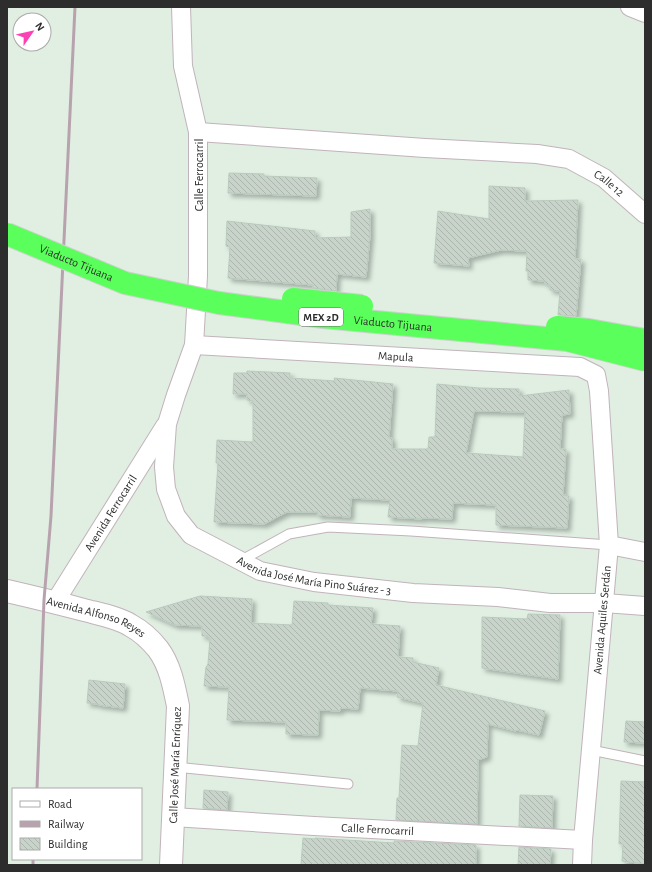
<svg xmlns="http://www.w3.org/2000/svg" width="652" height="872" font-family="'Alegreya Sans',sans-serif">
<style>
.building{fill:url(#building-back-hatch);stroke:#b9cabd;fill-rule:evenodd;filter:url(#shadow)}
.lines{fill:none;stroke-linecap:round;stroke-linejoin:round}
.lane-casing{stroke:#c1b3bb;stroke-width:11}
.street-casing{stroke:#c1b3bb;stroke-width:20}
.secondary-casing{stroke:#c1b3bb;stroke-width:24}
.lane{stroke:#fff;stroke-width:9}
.street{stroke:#fff;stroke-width:18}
.secondary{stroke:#fff;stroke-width:22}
.rail{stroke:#b7a2ae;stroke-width:3}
.highway-bridge-casing{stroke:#d1d1d1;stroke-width:24;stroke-linecap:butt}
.highway-bridge{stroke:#5bff5b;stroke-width:22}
.labels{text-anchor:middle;stroke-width:3.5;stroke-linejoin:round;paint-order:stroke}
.shield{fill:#fff;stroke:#6c6c6c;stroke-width:1}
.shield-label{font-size:11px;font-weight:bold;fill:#2d2d2d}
.street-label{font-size:12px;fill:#2d2d2d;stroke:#fff}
</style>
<defs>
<pattern id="building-back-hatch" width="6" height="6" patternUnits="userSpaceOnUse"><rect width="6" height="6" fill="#c8d4ca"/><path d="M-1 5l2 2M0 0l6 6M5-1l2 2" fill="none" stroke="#acb6ae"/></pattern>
<filter id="shadow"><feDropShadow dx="3.5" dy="3.5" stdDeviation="2" flood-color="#0004"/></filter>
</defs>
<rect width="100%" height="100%" fill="#e0efe2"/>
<!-- building -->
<g class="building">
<polygon points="229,173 264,174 264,176 317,178 316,196 228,193"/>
<polygon points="489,186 525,188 525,201 578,200 575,259 581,259 576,316 558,315 560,291 550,290 550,285 545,284 545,281 528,280 528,271 526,271 527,251 501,250 468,258 469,266 434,263 438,211 489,219"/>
<polygon points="370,209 370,236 366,277 337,274 336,291 313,288 313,285 228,278 230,247 226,246 227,221 315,231 315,238 351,237 351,212"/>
<path d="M247,371l43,2v5l45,3 -1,-3 59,6 -4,54h3v11h36l1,-12h6l2,-53 42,4 40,1v7l50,-6 1,24 -8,1 -2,34h6l-3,46 6,1 -2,32 -71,-3v-20l-43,-2 -1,16 -29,-1 -1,1 -34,-2 2,-17 -39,-2 -1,19 -33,-2 1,-3h-31l-23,12 -50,-2 4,-59h-2l1,-23 36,2v-41l-6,-1v-6h-14l1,-21h13zM474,411l51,1 -2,45 -57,-4z"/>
<polygon points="200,596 252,599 251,623 292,625 294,601 328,603 328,605 373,608 371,624 400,626 398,657 413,658 413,662 439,668 436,685 545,711 539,735 517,730 516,731 488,724 487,757 478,760 477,824 396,820 397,798 399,798 402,745 418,746 423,703 397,697 398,691 360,688 358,709 341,708 340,711 319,710 318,735 286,734 286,722 227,720 229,687 204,686 206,667 208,664 210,638 208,638 208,636 202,636 202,626 175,625 146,612"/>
<polygon points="528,614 560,615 558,679 482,668 482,617 527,619"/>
<polygon points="89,680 125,684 123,708 98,705 98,704 87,703"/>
<polygon points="626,721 645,722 645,743 624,742"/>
<polygon points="621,781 645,782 645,864 622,861 623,844 619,844"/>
<polygon points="204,790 228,792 227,810 203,808"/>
<polygon points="520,795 553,796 552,828 519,826"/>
<polygon points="303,838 315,839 315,838 394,843 394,841 476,845 476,865 301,865"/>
<polygon points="519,847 551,849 550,865 518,865"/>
</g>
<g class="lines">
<!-- lane casing -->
<g class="lane-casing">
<g id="lane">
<polyline points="240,561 289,534 328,527 411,531 609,545"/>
<polyline points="591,750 645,761"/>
<polyline points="175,767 348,784"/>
</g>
</g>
<!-- street casing -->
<g class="street-casing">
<g id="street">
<path id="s1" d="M181,7l2,59 15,66v144l-4,69 -18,50 -9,29 -3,43 2,22 10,27 15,19 69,36 54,11 99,11 85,4 52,6h54l41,3"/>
<polyline points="630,7 645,13"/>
<path id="s2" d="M198,132l227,16 112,6 32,5 35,19 41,36"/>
<path id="s3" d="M194,345l386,22 16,8 3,16 10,154 -26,295 -1,25"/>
<polyline points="609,545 645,552"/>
<path id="s4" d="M55,602l110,-176"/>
<path id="s5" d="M173,817l141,9 269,14"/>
</g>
</g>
<!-- secondary casing -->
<g class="secondary-casing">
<g id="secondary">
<path id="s6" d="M7,591c26,6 51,12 77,19 15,4 33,7 46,15 11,6 20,14 28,24 12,16 16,37 20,57l-7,159"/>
</g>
</g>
<!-- lane -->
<use href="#lane" class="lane"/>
<!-- street -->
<use href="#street" class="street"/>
<!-- secondary -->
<use href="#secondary" class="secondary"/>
<!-- rail -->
<g class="rail">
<polyline points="37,789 44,600 51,516 75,7"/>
<polyline points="33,865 33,859"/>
</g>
<!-- highway-bridge casing -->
<g class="highway-bridge-casing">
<g id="highway-bridge">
<path id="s7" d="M7,234l118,49 94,20 104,14 244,23 78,20"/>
<polyline points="293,299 362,306"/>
<polyline points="557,327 589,330 645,340"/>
</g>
</g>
<!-- highway-bridge -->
<use href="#highway-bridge" class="highway-bridge"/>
</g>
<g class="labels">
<!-- shield labels -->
<rect class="shield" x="299" y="308" width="44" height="18" rx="3"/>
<g class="shield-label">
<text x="321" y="321">MEX 2D</text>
</g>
<!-- street labels -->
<g class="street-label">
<text transform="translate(199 175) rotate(-90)" y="4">Calle Ferrocarril</text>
<text dy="4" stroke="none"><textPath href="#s2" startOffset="419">Calle 12</textPath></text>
<text dy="4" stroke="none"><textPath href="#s7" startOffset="75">Viaducto Tijuana</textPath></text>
<text dy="4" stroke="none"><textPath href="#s7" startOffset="399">Viaducto Tijuana</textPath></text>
<text dy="4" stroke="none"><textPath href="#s3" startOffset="202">Mapula</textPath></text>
<text dy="4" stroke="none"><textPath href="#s4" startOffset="105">Avenida Ferrocarril</textPath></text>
<text dy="4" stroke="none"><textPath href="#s1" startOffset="673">Avenida José María Pino Suárez - 3</textPath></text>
<text dy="4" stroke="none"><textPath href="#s6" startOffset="93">Avenida Alfonso Reyes</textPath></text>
<text transform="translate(602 620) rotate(-85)" y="4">Avenida Aquiles Serdán</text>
<text transform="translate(175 765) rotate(-88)" y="4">Calle José María Enríquez</text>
<text dy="4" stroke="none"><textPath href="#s5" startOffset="205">Calle Ferrocarril</textPath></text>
</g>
</g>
<!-- border -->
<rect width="652" height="872" fill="none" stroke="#2d2d2d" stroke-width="16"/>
<!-- legend -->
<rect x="12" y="788" width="130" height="72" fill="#ffffff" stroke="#ababab"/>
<rect x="20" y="801" width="20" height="6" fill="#ffffff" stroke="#ababab"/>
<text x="48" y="808" font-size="12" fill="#2d2d2d">Road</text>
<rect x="20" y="821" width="20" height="6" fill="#b7a2ae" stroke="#ababab"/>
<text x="48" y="828" font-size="12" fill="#2d2d2d">Railway</text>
<rect x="20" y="838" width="20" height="12" fill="url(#building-back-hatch)" stroke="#ababab"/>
<text x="48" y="848" font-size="12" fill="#2d2d2d">Building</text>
<!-- north arrow -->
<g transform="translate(32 32) rotate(56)"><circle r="19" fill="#ffffff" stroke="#ababab"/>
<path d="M0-3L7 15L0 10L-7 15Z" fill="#fb41b4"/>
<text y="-6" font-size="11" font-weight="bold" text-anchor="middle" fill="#2d2d2d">N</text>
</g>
</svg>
